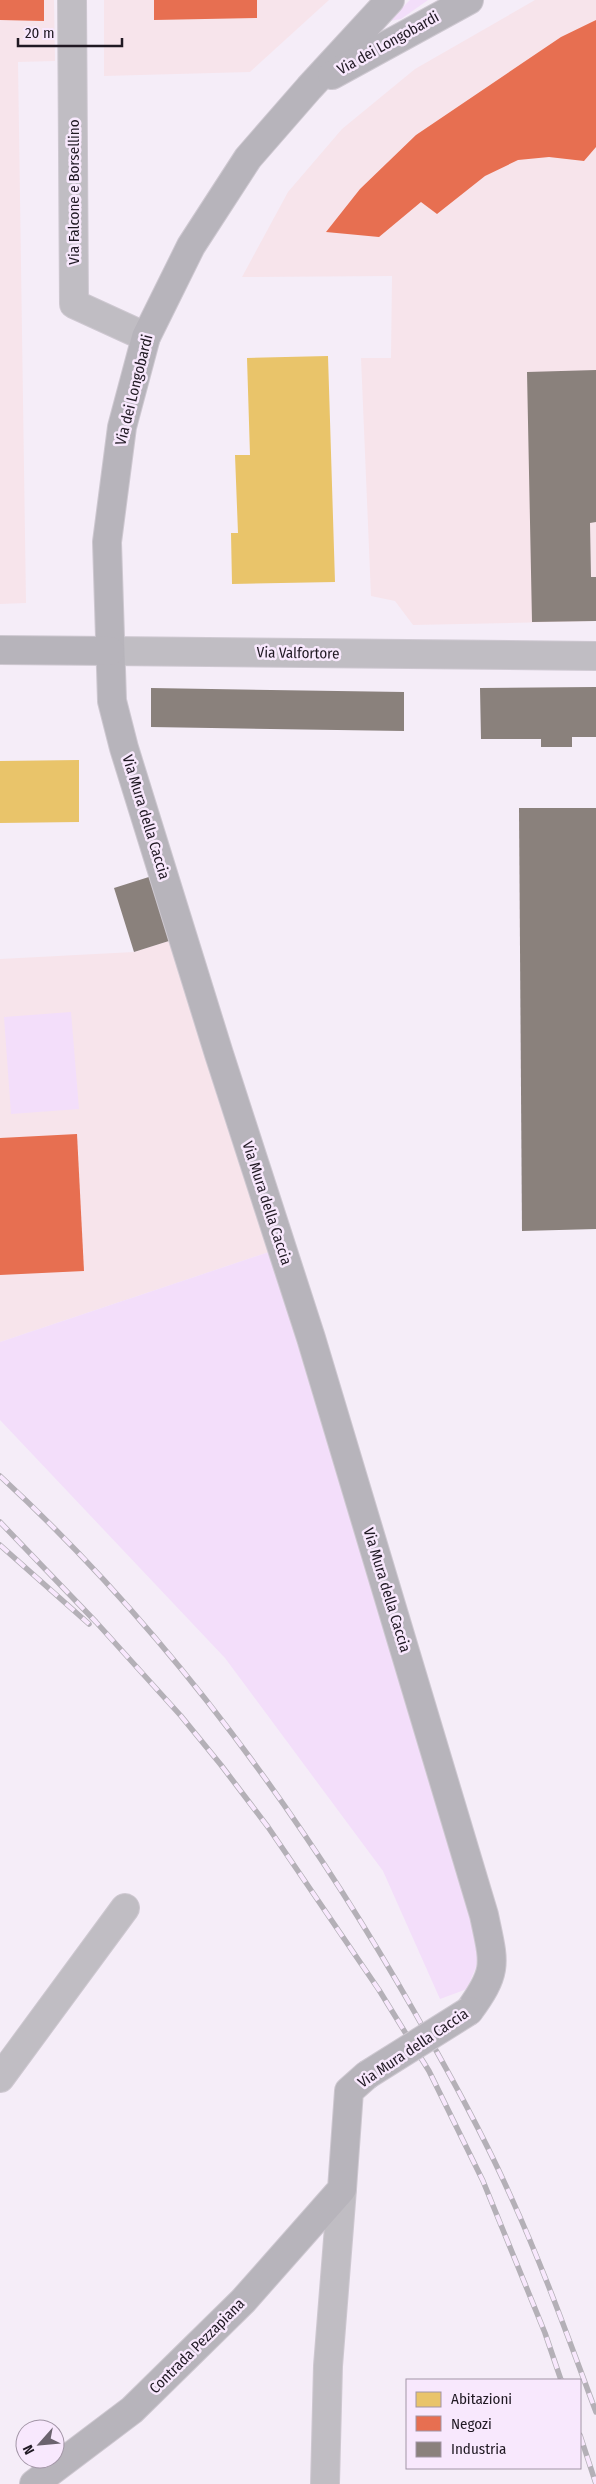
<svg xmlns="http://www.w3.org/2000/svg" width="596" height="2484" font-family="'Fira Sans Condensed',sans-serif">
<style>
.commercial{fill:#f7e4eb}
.green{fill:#f3defa}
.homes{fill:#e9c46a}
.shops{fill:#e76f51}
.industry{fill:#8a817c}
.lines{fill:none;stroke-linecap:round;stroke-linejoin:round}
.minor-casing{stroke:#cec8d1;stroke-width:30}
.tertiary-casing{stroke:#cec8d1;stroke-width:30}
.secondary-casing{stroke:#cec8d1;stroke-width:30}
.minor{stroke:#c0bdc3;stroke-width:28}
.tertiary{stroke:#c0bdc3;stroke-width:28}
.secondary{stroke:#b7b4bb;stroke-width:28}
.rail-casing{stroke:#b4b0b7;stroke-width:5.5}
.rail{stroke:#f8e8fd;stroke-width:4;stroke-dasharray:11;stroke-linecap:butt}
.secondary-bridge-casing{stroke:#cec8d1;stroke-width:30;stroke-linecap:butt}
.secondary-bridge{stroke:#b7b4bb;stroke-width:28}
.labels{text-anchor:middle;stroke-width:5;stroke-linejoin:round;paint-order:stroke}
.street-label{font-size:15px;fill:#201923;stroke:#f8e8fd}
</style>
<rect width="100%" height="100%" fill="#f5edf8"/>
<!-- commercial -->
<g class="commercial">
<polygon points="0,0 54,0 55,61 18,62 26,603 0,604"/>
<polygon points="104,0 329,0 250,72 104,76"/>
<polygon points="535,0 596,0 596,621 413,625 395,601 371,596 361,358 391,358 392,276 242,277 288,192 342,129 415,69"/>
<polygon points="172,940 217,1096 269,1252 0,1342 0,959 134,952"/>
</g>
<!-- green -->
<g class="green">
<polygon points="410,0 428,0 401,19 389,21"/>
<polygon points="71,1012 79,1109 11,1114 4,1017"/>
<polygon points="269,1252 467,1891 479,1960 467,1989 440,1999 383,1871 225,1658 0,1420 0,1342"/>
</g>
<!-- homes -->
<g class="homes">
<polygon points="328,356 335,582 232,584 231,533 238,533 235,455 250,455 247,358"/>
<polygon points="79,760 79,822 0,823 0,761"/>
</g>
<!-- shops -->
<g class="shops">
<polygon points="0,0 44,0 44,21 0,20"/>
<polygon points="154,0 257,0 257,18 154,20"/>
<polygon points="596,20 596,147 584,161 549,157 518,160 485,176 437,214 421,202 379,237 326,232 360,189 416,135 561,37"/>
<polygon points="77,1134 84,1271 0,1275 0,1138"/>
</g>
<!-- industry -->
<g class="industry">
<polygon points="596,370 596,522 590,523 591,577 596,577 596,621 532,622 527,372"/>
<polygon points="596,687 596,737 572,737 572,747 541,747 541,739 481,739 480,688"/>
<polygon points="151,688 404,692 404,731 151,727"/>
<polygon points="519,808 596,808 596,1229 522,1231"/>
<polygon points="152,876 172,940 134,952 114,888"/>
</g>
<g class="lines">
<!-- minor casing -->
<g class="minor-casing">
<g id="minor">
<polyline points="72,0 74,304 146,337"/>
<polyline points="110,651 596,656"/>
<polyline points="325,2484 328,2366 342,2189"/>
</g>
</g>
<!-- tertiary casing -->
<g class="tertiary-casing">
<polyline id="tertiary" points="0,2078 125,1908"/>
</g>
<!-- secondary casing -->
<g class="secondary-casing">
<g id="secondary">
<path d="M390,0l-81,88 -61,70 -57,88 -45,91 -24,90 -15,115 5,159 12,47 95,306 92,284 173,577c10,48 15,55 -15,96"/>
<polyline points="332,75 469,0"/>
<polyline points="0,650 110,651"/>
<polyline points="34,2484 132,2410 243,2301 342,2189 349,2091 367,2075"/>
</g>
</g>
<!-- minor -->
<use href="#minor" class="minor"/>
<!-- tertiary -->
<use href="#tertiary" class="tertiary"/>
<!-- secondary -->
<use href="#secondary" class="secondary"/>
<!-- rail casing -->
<g class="rail-casing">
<g id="rail">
<path d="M0,1476c167,154 303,340 415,537 34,60 68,121 96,184 32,70 58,143 85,215"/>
<polyline points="0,1522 96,1622 181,1716 221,1765 268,1827 379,1990 429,2071 483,2181 545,2333 561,2380"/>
<polyline points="0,1545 89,1624"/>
<polyline points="580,2435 596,2484"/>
</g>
</g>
<!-- rail -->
<use href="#rail" class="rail"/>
<!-- secondary-bridge casing -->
<g class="secondary-bridge-casing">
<polyline id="secondary-bridge" points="367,2075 469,2011"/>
</g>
<!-- secondary-bridge -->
<use href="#secondary-bridge" class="secondary-bridge"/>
</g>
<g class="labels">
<!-- street labels -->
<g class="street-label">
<text transform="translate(388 43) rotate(-29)" y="5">Via dei Longobardi</text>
<text transform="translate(74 192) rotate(-90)" y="5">Via Falcone e Borsellino</text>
<text transform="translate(134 390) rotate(-76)" y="5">Via dei Longobardi</text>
<text transform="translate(298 653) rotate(1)" y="5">Via Valfortore</text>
<text transform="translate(146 817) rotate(73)" y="5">Via Mura della Caccia</text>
<text transform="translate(267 1203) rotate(72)" y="5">Via Mura della Caccia</text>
<text transform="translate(387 1590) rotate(73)" y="5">Via Mura della Caccia</text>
<text transform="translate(413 2048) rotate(-34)" y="5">Via Mura della Caccia</text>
<text transform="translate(197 2346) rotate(-45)" y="5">Contrada Pezzapiana</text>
</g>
</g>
<!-- legend -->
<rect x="406" y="2379" width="175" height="90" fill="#f8e8fd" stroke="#a295a6"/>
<rect x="416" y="2392" width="25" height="15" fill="#e9c46a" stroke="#a295a6"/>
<text x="451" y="2404" font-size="15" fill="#201923">Abitazioni</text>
<rect x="416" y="2416" width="25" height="15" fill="#e76f51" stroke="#a295a6"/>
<text x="451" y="2429" font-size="15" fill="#201923">Negozi</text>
<rect x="416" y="2442" width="25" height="15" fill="#8a817c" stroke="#a295a6"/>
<text x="451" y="2454" font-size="15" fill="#201923">Industria</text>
<!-- north arrow -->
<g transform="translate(40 2444) rotate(243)"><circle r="24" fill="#f8e8fd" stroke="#a295a6"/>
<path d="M0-4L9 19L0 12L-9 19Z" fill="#6b636e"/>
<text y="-8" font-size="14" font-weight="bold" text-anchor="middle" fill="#201923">N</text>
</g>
<!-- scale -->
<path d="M18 38v8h104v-8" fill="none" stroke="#201923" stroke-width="2.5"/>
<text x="25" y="38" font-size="15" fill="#201923" stroke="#f8e8fd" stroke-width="4" paint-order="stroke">20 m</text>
</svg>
